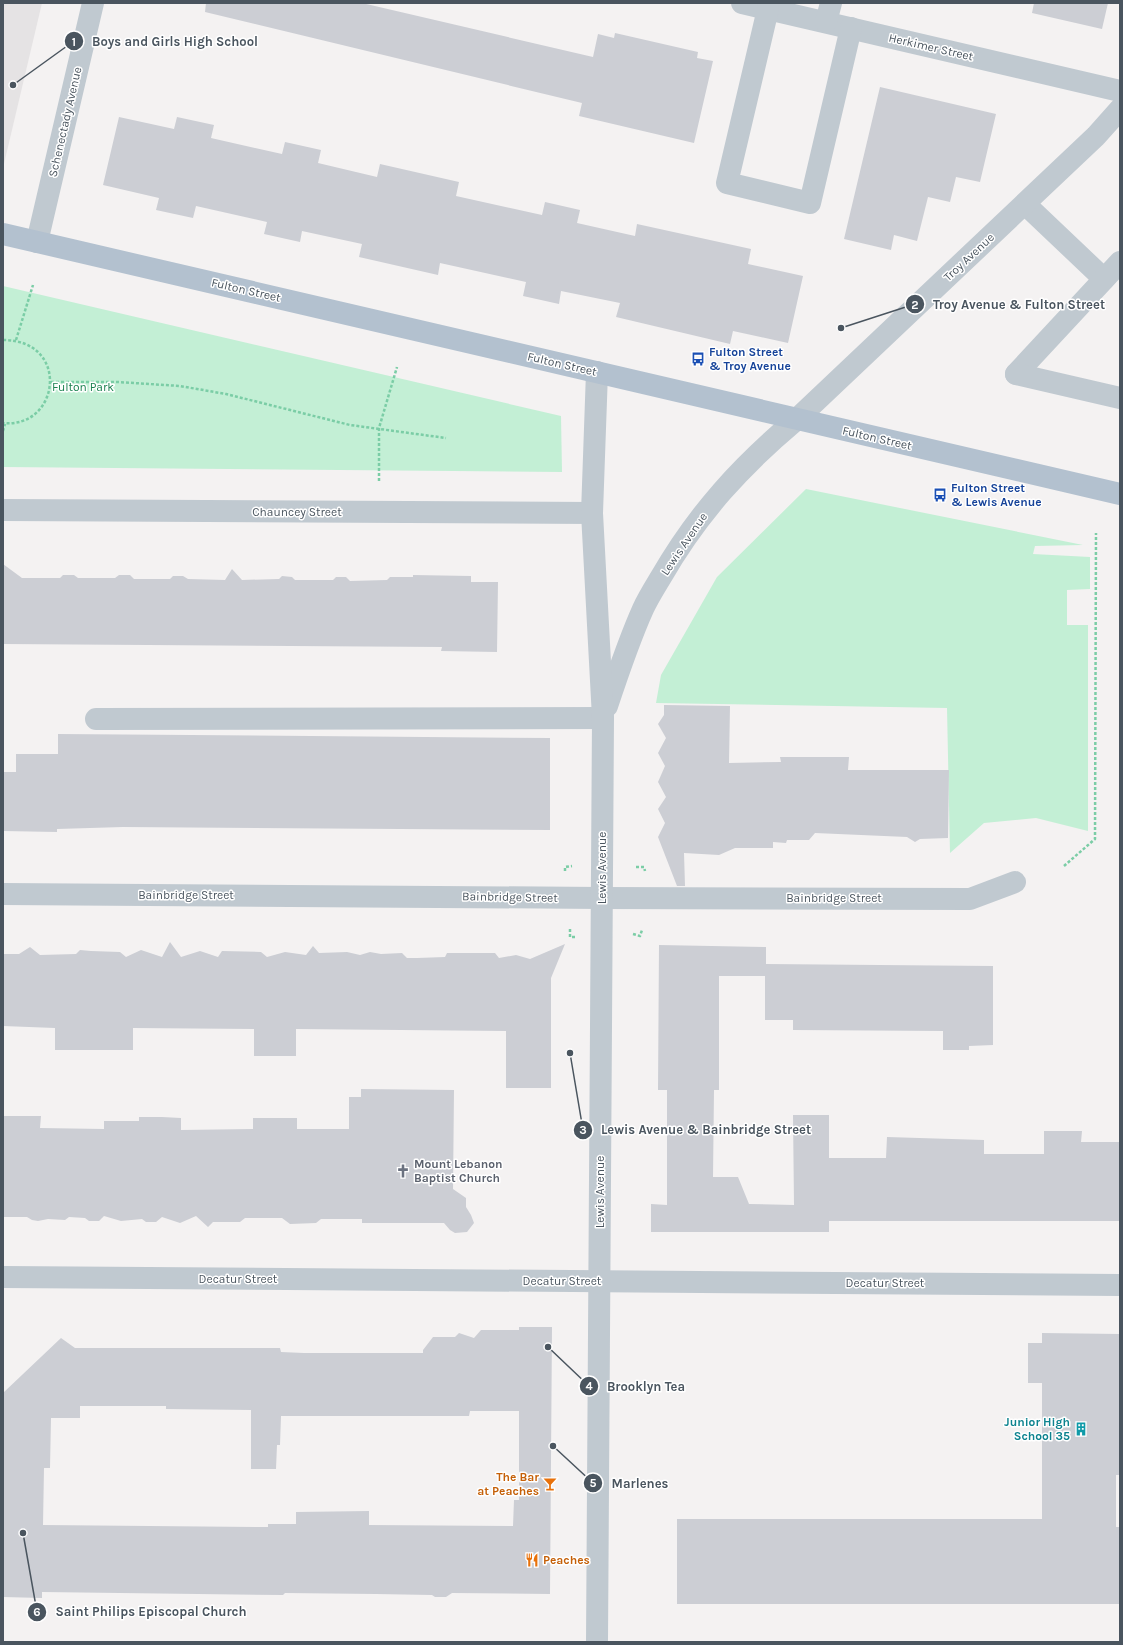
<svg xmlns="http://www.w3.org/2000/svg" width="1123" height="1645" font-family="Karla,sans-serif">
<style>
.education{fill:#e5e3e4}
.green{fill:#c3efd5}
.building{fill:#ccced4;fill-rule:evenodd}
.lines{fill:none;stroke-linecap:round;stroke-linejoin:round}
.path{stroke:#7bcda6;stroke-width:2.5;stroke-dasharray:3 2;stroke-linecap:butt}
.minor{stroke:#c0c9d0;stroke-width:22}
.major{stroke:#b3c1cf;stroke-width:22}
.labels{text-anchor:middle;stroke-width:3;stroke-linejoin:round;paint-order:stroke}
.street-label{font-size:12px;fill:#4a555f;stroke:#fff}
.transit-label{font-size:12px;font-weight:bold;fill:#164399;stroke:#fff;text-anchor:start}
.park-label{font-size:12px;fill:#1a814f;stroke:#fff}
.worship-label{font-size:12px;font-weight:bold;fill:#5b616d;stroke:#fff;text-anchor:start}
.culture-label{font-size:12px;font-weight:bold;fill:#0d838f;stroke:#fff;text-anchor:end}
.food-label{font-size:12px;font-weight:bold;fill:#c56008;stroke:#fff;text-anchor:end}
.leader{fill:none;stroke:#4a555f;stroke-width:1.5}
.callout-dot{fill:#4a555f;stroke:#fff;stroke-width:1.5}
.mark-label{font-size:12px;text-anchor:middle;font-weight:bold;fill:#fff}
.callout-label{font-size:13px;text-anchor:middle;font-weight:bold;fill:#4a555f;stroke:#fff;stroke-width:3;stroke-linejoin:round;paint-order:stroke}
</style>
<rect width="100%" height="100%" fill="#f4f2f2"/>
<!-- education -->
<polygon class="education" points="3,3 42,3 3,168"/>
<!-- green -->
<g class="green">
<polygon points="3,286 561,416 562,472 3,467"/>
<polygon points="806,489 1083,545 1035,546 1033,554 1090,557 1090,589 1067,590 1067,625 1088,625 1088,831 1036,818 984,823 950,853 947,708 656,703 661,675 717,577"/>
</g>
<!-- building -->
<g class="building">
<polygon points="206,3 362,3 593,57 598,34 614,38 615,33 698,52 697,58 713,61 694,143 579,116 582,103 205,12"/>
<polygon points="1034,3 1108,3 1102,29 1032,13"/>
<polygon points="880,87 996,114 980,182 956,177 950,202 928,197 917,241 894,235 891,250 844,239"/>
<polygon points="119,117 174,129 177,117 214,125 211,138 282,154 285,142 321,150 318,163 377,177 380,164 459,182 456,196 542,215 545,202 580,210 577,223 635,236 637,224 751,249 748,264 803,276 788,343 733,331 730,344 616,317 620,303 561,291 559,304 523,296 526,282 440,263 438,275 359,257 362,244 302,231 300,242 264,234 267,222 196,206 193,218 156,210 159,198 103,185"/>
<polygon points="3,564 22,578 60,578 63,575 74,575 78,578 115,578 119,575 130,575 134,579 170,579 173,576 183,576 188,579 225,580 232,569 242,580 279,579 282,576 292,577 295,580 333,580 336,577 346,577 350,581 387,580 390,577 413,577 413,575 471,576 471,582 498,582 497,652 441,651 442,647 3,644"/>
<polygon points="664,705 730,706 729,763 781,762 780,757 849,757 848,770 949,770 948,838 920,839 915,842 907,837 815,833 809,840 787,840 786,843 773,842 773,848 735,848 719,855 684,853 685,886 677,886 658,837 665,823 658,809 666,797 658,782 665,766 658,753 666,738 658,724 664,715"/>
<polygon points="58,734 550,738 550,830 123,827 57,829 57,832 3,831 3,772 16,772 16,754 58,754"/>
<polygon points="170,942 181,957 200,951 218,957 222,951 261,952 267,957 285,952 306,955 313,946 319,953 347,952 360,955 370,952 381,954 402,953 407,958 417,958 445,957 447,953 495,953 499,958 516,955 530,959 565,944 551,978 551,1088 506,1088 506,1031 296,1029 296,1056 254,1056 254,1029 133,1028 133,1050 55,1050 55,1028 3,1026 3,954 19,954 30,947 40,955 76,954 80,950 91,951 120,952 126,957 141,950 162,957"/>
<polygon points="659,945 766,947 766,964 993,966 993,1045 969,1046 969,1050 943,1050 943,1031 793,1030 793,1020 765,1020 765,976 719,976 719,1090 714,1090 713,1177 738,1177 749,1204 794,1205 793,1115 829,1115 829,1158 886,1158 887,1137 984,1140 984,1154 1044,1154 1044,1131 1082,1131 1081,1142 1120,1142 1120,1221 829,1221 829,1232 651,1232 651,1204 667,1205 667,1090 658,1090"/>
<polygon points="361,1089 454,1090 453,1189 466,1198 466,1207 471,1215 474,1223 467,1232 455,1233 450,1230 444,1223 362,1223 362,1219 321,1219 316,1223 290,1224 282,1218 245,1218 240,1222 213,1222 208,1227 196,1216 180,1223 162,1217 156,1222 146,1222 142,1219 121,1221 104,1216 99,1221 89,1221 85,1218 69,1217 65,1220 48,1219 38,1221 32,1220 27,1217 3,1217 3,1116 41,1116 40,1128 104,1129 104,1121 139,1121 139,1117 162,1117 181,1118 181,1130 253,1129 253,1118 297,1118 297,1129 349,1129 349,1097 361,1097"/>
<path d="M519,1327h33l-2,267 -98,-1 -6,4h-11l-3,-2 -56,-1 -91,-1 -2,2 -241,-3v6l-39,-1v-204l58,-55 14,10h205l1,4 23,1h119v-3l10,-13h22l4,-4 15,5 7,-8h38zM80,1406h86v3l85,1v59h25l1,-24h3l1,-29h188l1,-5h49v89h-5l-1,26 -144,-1v-14l-73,1v12h-28v3l-225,-2 1,-57h6l1,-50h29z"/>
<polygon points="1042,1333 1120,1334 1120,1475 1116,1475 1116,1527 1120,1527 1120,1604 677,1604 677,1519 1042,1519 1042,1383 1028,1383 1028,1343 1042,1343"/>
</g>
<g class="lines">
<!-- path -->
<g class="path">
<path d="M3,340c68,0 57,89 0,83"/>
<polyline points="16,340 33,285"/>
<polyline points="51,382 118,382 180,386 226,394 350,425 446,438"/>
<polyline points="3,431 5,424"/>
<polyline points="379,481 379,428 397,367"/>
<polyline points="1064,866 1095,839 1096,533"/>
<polyline points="636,867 644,867 645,871"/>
<polyline points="565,871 565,867 572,866"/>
<polyline points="570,929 570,937 575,937"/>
<polyline points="633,934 640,936 642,930"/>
</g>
<!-- minor -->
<g class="minor">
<polyline points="742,3 1120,91"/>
<polyline points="768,9 727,183 810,203 851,28"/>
<polyline points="826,22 831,3"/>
<polyline points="1025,204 1104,279"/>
<polyline points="37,242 93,3"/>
<polyline points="1016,374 1120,262"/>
<polyline points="1016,374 1120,398"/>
<polyline points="3,510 592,513"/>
<path d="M607,706c11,-33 22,-66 36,-97 5,-11 12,-22 18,-32 37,-64 80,-111 136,-158l299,-283 24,-27"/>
<polyline points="96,719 603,718"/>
<polyline points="3,894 602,898 970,899 1015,882"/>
<polyline points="3,1277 1120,1285"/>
<polyline points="597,1642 603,718 592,513 597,372"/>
</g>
<!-- major -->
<polyline class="major" points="3,234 1120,494"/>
</g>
<!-- icons -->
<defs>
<g id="bus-bare" transform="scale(1.08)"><path d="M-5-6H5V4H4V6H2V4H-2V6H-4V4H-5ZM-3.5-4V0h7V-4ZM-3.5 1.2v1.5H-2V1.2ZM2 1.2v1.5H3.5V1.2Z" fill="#1a4fb4" stroke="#fff" stroke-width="2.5" paint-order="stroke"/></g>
<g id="church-bare" transform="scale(1.08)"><path d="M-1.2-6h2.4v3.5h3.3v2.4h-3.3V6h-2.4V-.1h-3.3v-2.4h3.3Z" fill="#6b7280" stroke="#fff" stroke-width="2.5" paint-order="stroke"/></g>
<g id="building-bare" transform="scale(1.08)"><path d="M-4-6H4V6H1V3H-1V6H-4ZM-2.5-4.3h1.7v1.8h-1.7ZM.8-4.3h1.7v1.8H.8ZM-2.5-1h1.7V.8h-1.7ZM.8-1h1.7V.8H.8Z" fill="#0f9aa8" stroke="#fff" stroke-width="2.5" paint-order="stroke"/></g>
<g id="bar-bare" transform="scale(1.08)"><path d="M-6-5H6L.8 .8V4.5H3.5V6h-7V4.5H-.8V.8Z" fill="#e8710a" stroke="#fff" stroke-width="2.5" paint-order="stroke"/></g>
<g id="restaurant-bare" transform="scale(1.08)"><path d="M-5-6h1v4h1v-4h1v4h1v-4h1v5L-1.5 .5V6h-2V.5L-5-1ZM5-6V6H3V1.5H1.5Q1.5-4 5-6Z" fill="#e8710a" stroke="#fff" stroke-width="2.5" paint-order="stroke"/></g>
</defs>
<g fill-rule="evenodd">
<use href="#bus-bare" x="698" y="359"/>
<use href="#bus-bare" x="940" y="495"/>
<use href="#church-bare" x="403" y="1171"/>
<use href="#building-bare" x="1081" y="1429"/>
<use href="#bar-bare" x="550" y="1484"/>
<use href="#restaurant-bare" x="532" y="1560"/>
</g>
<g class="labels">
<!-- street labels -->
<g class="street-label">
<text transform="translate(931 47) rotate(13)" y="4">Herkimer Street</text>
<text transform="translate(65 122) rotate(-77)" y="4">Schenectady Avenue</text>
<text transform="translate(969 257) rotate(-43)" y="4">Troy Avenue</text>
<text transform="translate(246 290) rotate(13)" y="4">Fulton Street</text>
<text transform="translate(562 364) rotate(13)" y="4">Fulton Street</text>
<text transform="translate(877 438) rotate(13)" y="4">Fulton Street</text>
<text x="297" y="516">Chauncey Street</text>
<text transform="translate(684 544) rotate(-56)" y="4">Lewis Avenue</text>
<text transform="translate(602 868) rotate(-90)" y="4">Lewis Avenue</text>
<text x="186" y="899">Bainbridge Street</text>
<text transform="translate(510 897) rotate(1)" y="4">Bainbridge Street</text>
<text x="834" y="902">Bainbridge Street</text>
<text transform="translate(600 1192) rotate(-90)" y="4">Lewis Avenue</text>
<text x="238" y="1283">Decatur Street</text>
<text x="562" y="1285">Decatur Street</text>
<text x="885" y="1287">Decatur Street</text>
</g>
<!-- transit labels -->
<g class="transit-label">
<text x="709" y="356">Fulton Street<tspan x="709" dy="14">&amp; Troy Avenue</tspan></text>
<text x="951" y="492">Fulton Street<tspan x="951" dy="14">&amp; Lewis Avenue</tspan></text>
</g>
<!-- park labels -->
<g class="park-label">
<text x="83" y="391">Fulton Park</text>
</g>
<!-- worship labels -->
<g class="worship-label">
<text x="414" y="1168">Mount Lebanon<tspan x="414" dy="14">Baptist Church</tspan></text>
</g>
<!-- culture labels -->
<g class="culture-label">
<text x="1070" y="1426">Junior High<tspan x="1070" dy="14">School 35</tspan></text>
</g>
<!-- food labels -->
<g class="food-label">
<text x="539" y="1481">The Bar<tspan x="539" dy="14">at Peaches</tspan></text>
<text x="543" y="1564" text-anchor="start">Peaches</text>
</g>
</g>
<!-- callouts -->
<path class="leader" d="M13 85L74 41M841 328L915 304M570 1053L583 1130M548 1347L589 1386M553 1446L593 1483M23 1533L37 1612"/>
<g class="callout-dot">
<circle cx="13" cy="85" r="4"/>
<circle cx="841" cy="328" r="4"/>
<circle cx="570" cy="1053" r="4"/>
<circle cx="548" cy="1347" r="4"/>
<circle cx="553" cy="1446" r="4"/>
<circle cx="23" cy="1533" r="4"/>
<circle cx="74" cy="41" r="10"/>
<circle cx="915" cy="304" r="10"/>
<circle cx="583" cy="1130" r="10"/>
<circle cx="589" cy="1386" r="10"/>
<circle cx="593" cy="1483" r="10"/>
<circle cx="37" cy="1612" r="10"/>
</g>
<g class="mark-label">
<text x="74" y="46">1</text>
<text x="915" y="309">2</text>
<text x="583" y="1134">3</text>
<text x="589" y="1390">4</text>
<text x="593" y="1487">5</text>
<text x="37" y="1616">6</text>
</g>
<g class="callout-label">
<text x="175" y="46">Boys and Girls High School</text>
<text x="1019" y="309">Troy Avenue &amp; Fulton Street</text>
<text x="706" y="1134">Lewis Avenue &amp; Bainbridge Street</text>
<text x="646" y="1391">Brooklyn Tea</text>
<text x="640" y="1488">Marlenes</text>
<text x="151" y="1616">Saint Philips Episcopal Church</text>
</g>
<!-- border -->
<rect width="1123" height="1645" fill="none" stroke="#4a555f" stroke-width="8"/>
</svg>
